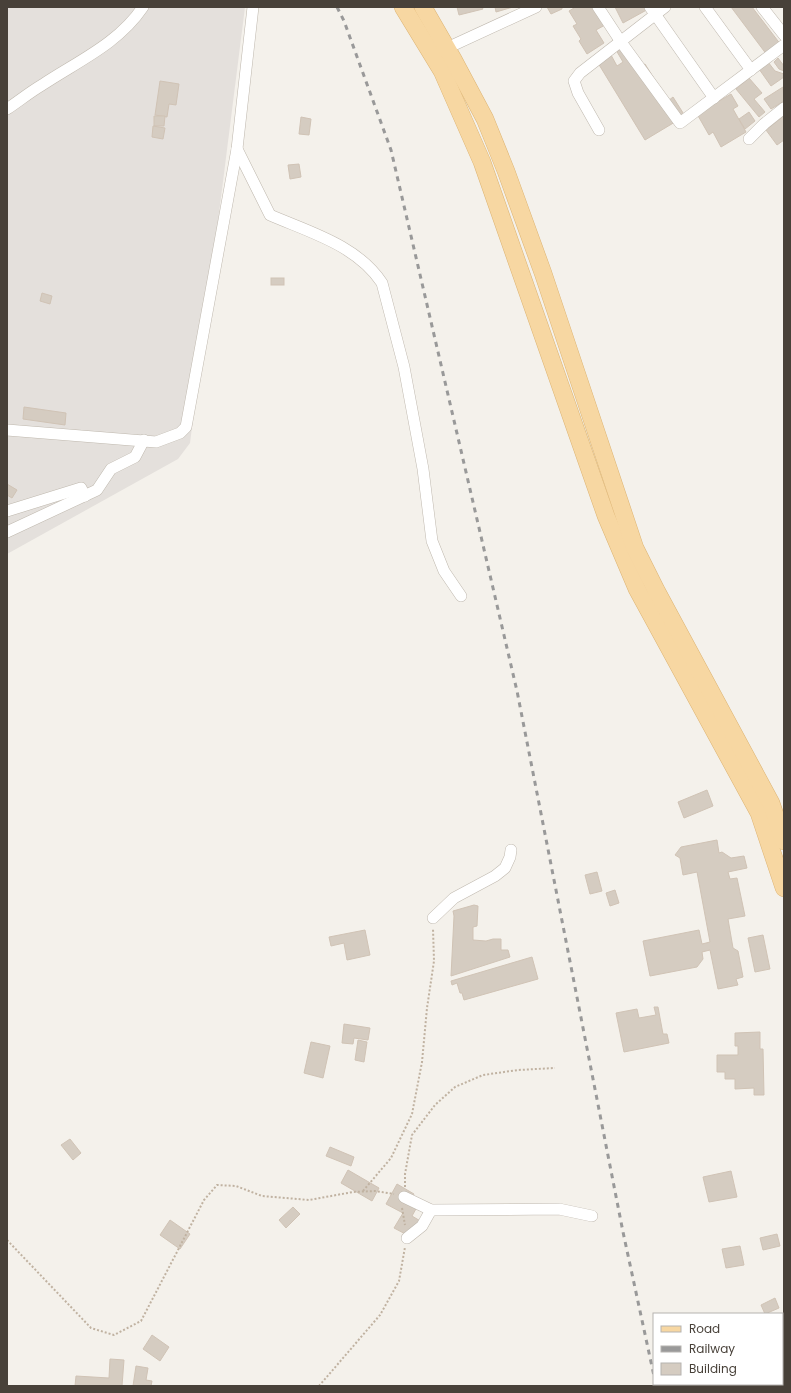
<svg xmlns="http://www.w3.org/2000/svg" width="791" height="1393" font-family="Poppins,sans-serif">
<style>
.industrial{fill:#e4e0dc}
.building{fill:#d5ccc1;stroke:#d0c3b5}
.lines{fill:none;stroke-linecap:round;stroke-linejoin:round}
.minor-casing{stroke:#bfb8ae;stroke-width:12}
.primary-casing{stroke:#dcb372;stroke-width:18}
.path{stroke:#c0b2a1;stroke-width:2;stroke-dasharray:2 2;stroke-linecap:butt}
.minor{stroke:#fff;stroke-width:11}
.primary{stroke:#f7d7a2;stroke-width:17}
.rail{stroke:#999;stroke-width:3;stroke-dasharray:5 5;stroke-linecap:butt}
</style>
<rect width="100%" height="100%" fill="#f4f1eb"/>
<!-- industrial -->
<polygon class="industrial" points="7,7 245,7 190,443 178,459 7,554"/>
<!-- building -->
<g class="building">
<polygon points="457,7 482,7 483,9 459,15"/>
<polygon points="495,7 513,7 496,12"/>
<polygon points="547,7 562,7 562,9 551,14"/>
<polygon points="573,7 602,7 605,25 596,30 604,43 587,54 579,41 581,39 573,26 577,24 569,11 574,8"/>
<polygon points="615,7 652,7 623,23"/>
<polygon points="731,7 752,7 781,45 767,55"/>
<polygon points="626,44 640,66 645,64 668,101 673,97 685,116 645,140 598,63 611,55 617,66 623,62 616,50"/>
<polygon points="778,58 784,66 784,71 779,69 774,62"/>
<polygon points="768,62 775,71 784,74 784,77 771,86 759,69"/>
<polygon points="749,78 762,93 754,99 765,112 759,117 736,89"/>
<polygon points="160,81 179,84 176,105 169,104 167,117 155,115"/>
<polygon points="783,87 784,101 771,109 764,99"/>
<polygon points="731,94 738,106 733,109 746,132 721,147 713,132 709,135 697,114"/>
<polygon points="749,112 755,121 745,129 739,119"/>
<polygon points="154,116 165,116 164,126 154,126"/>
<polygon points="784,116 784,140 777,145 766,130"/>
<polygon points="301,117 311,119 309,135 299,134"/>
<polygon points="153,126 165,128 163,139 152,137"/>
<polygon points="299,164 301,177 290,179 288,165"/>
<rect x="271" y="278" width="13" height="7"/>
<polygon points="42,293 52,296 50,304 40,301"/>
<polygon points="24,407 66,413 65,425 23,419"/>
<polygon points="7,484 17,490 12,498 7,495"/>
<polygon points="707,790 713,806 684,818 678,802"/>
<polygon points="717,840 719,853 722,852 731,858 744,856 747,868 728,872 730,879 737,878 745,916 728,919 733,948 738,951 743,977 736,979 738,985 718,989 710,950 702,952 703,959 697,967 650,976 643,941 699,930 702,944 710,942 697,872 683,875 680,858 675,855 681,847"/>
<polygon points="597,872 602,891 590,894 585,875"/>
<polygon points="615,890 619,903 610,906 606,893"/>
<polygon points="474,905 478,906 477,926 473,927 473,940 486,941 493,939 501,939 501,950 508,950 510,957 451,976 454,916 453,911"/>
<polygon points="365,930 370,955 347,960 344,943 331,946 329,937"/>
<polygon points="763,935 770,969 755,972 748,938"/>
<polygon points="532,957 538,979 464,1000 462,993 460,993 457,983 452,985 451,981"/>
<polygon points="654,1007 658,1007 663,1034 667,1034 669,1043 624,1052 616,1013 637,1009 639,1018 656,1015"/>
<polygon points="344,1024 370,1028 368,1040 354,1038 353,1044 342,1043"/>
<polygon points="760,1032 760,1049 763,1049 764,1095 754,1095 754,1088 735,1089 735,1079 725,1079 725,1072 717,1072 717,1055 738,1055 738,1046 735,1046 735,1033"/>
<polygon points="358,1040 367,1042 364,1062 355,1060"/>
<polygon points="311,1042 330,1046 323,1078 304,1073"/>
<polygon points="70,1139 81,1153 73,1160 61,1145"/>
<polygon points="330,1147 354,1157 351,1166 326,1156"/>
<polygon points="348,1170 379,1188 372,1201 341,1183"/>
<polygon points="731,1171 737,1197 709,1202 703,1177"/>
<polygon points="397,1184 414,1194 409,1203 417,1207 412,1216 422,1222 413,1238 394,1228 403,1213 386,1204"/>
<polygon points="293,1207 300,1214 286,1228 279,1220"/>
<polygon points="170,1220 190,1234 180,1249 160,1235"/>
<polygon points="777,1234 780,1246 763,1250 760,1238"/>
<polygon points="740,1246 744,1265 726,1268 722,1249"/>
<polygon points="775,1298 779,1308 765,1314 761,1305"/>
<polygon points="152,1335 169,1347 160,1361 143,1349"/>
<polygon points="110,1359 124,1360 122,1386 75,1386 76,1376 109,1378"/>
<polygon points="136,1366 148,1368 146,1380 152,1381 151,1386 133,1386"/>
</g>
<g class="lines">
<!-- minor casing -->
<g class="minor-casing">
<g id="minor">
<polyline points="598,7 621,42 680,123 784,45"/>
<polyline points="650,7 714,98"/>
<polyline points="705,7 751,70"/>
<polyline points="762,7 784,35"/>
<polyline points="447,48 536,7"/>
<path d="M7,109c12,-8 23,-17 35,-24 36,-24 76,-41 101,-78"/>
<polyline points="599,130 578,93 574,81 580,73 665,7"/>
<polyline points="749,139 764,124 784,108"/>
<path d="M237,149l33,66c39,17 87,30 112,68l22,84 19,102 9,72 12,30 17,25"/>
<polyline points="7,430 156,442 180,433 186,427 237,149 253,7"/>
<polyline points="7,511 81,488 85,496"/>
<polyline points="7,532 97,490 111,469 135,457 144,440"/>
<polyline points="433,918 454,898 495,876 505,868 510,857 511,850"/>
<polyline points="404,1197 431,1210 559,1209 592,1216"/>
<polyline points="407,1238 422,1226 431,1210"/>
</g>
</g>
<!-- primary casing -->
<g class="primary-casing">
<g id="primary">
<polyline points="403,7 442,71 482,162 606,516 637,589 759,813 784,888"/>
<polyline points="423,7 453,59 485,119 506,171 543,273 635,548 656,590 771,803 784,841"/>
</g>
</g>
<!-- path -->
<g class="path">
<polyline points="405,1187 405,1174 412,1135 435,1105 455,1087 483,1075 518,1070 555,1068"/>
<polyline points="363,1191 391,1158 412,1114 422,1062 427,1008 434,961 433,929"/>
<polyline points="402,1208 405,1225"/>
<polyline points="7,1240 91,1328 114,1335 141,1321 204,1200 217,1185 236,1186 262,1196 309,1200 353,1192 375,1191 394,1194"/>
<polyline points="782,1324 784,1323"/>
<polyline points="319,1386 380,1315 399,1281 405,1247"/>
<polyline points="742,1386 742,1384"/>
</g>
<!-- minor -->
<use href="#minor" class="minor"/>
<!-- primary -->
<use href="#primary" class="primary"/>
<!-- rail -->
<g class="rail">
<polyline points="337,7 344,21 391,150 517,691 623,1232 654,1376"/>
<polyline points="656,1384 656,1386"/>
</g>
</g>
<!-- border -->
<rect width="791" height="1393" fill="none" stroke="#484139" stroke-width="16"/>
<!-- legend -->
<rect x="653" y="1313" width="130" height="72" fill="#ffffff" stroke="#b6b3b0"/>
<rect x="661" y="1326" width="20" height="6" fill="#f7d7a2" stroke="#b6b3b0"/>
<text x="689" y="1333" font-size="12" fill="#484139">Road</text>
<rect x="661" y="1346" width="20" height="6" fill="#999999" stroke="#b6b3b0"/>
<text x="689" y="1353" font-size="12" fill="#484139">Railway</text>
<rect x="661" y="1363" width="20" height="12" fill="#d5ccc1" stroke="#b6b3b0"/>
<text x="689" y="1373" font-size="12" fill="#484139">Building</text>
</svg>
